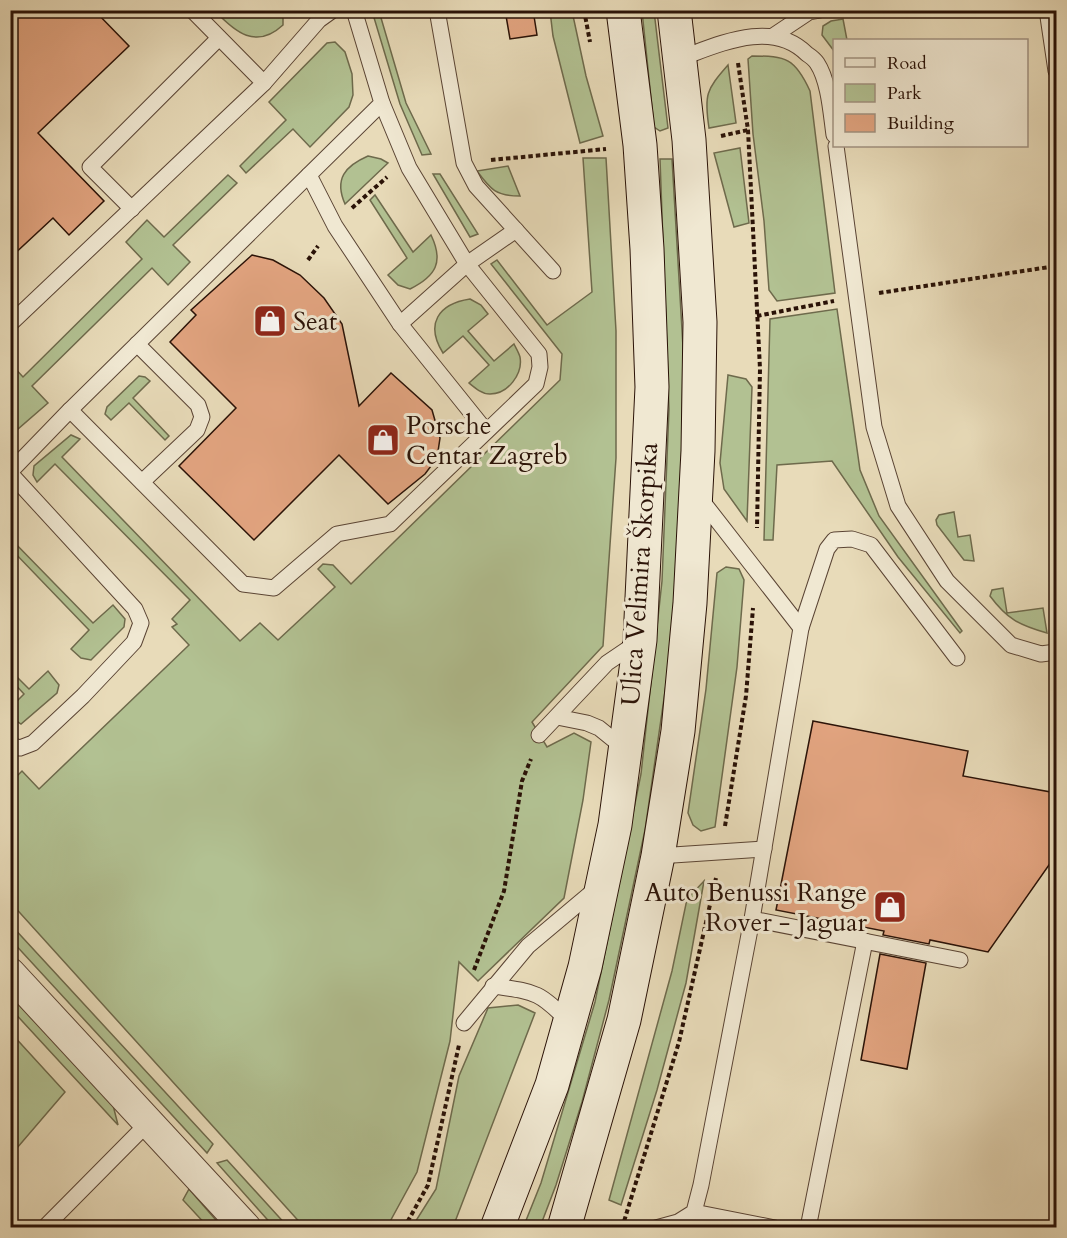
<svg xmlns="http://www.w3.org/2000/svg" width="1067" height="1238" font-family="Cardo,serif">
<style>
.green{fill:#b2c192;stroke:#6e6a4c;stroke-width:1.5}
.building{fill:#e2a480;stroke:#2a1207;stroke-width:1.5}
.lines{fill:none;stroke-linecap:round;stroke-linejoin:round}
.lane-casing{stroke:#5a4434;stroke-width:17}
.street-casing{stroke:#5a4434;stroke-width:32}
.secondary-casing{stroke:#2a1207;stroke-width:35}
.path{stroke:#2a1207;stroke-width:4;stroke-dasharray:4.5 3;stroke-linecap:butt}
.lane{stroke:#f0e8d2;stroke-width:15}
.street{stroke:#f0e8d2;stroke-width:30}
.secondary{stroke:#f0e8d2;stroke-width:33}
.labels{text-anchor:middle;stroke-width:6;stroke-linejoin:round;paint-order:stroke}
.poi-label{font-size:26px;fill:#2a1207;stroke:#f0e8d2;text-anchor:start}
.street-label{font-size:26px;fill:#2a1207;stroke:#f0e8d2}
</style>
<rect width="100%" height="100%" fill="#e8dbb9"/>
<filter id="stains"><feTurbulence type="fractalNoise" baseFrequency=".00333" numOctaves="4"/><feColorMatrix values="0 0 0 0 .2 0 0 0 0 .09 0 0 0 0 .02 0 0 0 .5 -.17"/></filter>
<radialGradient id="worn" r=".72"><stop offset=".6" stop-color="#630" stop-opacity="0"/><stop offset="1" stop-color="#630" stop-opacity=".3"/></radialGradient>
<!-- green -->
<g class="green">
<path d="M215,11h68v14c-27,25 -48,7 -68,-14z"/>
<polygon points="372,11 379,11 406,103 431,154 422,155 400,104"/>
<polygon points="550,11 572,11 586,76 603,136 580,143 553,36"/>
<polygon points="642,11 654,11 668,128 660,131 654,127"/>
<polygon points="843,19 847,40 834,40 834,51 822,35 823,26 831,21"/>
<polygon points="335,42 345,52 352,74 353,95 349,107 310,147 293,129 246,173 240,166 286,120 269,102 327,43"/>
<path d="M752,56c34,0 43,2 58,35l25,202 -58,8 -8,-11 -5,-69 -11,-87 -5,-75z"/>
<path d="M728,65l8,58 -27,5c-5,-33 -3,-38 19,-63z"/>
<polygon points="740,148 749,223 734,227 714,153"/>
<path d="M368,156l13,3 7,4 -43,41c-11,-25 0,-38 23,-48z"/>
<polygon points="583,158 606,158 616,331 616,458 603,646 532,722 547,747 574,733 591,742 583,800 564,898 478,981 459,962 450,1041 417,1172 387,1227 304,1227 11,903 10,783 22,771 39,789 189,645 172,627 177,624 172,619 190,600 55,464 37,482 33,475 34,466 71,435 80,439 62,457 240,641 260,623 278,640 335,587 318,569 323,564 333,565 351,584 560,380 562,354 491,264 497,260 547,325 592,292"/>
<polygon points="660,159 672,159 683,347 681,506 670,657 645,830 609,1000 582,1102 556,1185 540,1227 523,1228 541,1183 595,1002 641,774 662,581 669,409"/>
<path d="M508,166l12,30c-24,0 -29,-6 -43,-25z"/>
<polygon points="433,174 440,174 478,234 470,237"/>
<polygon points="228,175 237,183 173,245 190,262 168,285 152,268 32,386 48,403 11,435 11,364 23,377 142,259 126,242 147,220 164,237"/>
<path d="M375,195l38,57 18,-17c13,27 5,41 -21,54l-12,-4 -10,-10 19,-17 -37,-58z"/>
<path d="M470,299l11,6 7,9 -20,17 26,30 20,-17c2,4 5,9 6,13 3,17 -12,37 -30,37 -8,0 -15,-6 -21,-11l20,-18 -26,-29 -20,17c-18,-29 -5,-49 27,-54z"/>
<polygon points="837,309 860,470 879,516 962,631 960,633 898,557 832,461 777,465 773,540 764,540 770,319"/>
<polygon points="728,375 746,379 752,387 747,521 724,489 720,463"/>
<polygon points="139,376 145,377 150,381 133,398 169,436 165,440 129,403 111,420 105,414 107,407"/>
<polygon points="954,512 958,537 970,535 974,561 964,560 937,525 936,520 939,515"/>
<polygon points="10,538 93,623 113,605 125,619 124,627 91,660 81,658 71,649 89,630 11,549"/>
<polygon points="726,567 739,569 744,580 737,667 715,827 701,831 693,825 688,813 706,689 717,573"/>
<path d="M1003,588l4,25 36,-5 4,25c-28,-8 -40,-14 -57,-37l2,-6z"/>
<polygon points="10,670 29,689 48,671 59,685 57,693 21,724 11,717 11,707 24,694 11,680"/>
<polygon points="704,881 686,983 657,1090 621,1205 609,1200 672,971 687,899"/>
<polygon points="11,925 213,1144 207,1153 11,940"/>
<polygon points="11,990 113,1105 118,1125 11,1009"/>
<polygon points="518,1005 535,1013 453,1227 412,1227 436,1189 459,1076 488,1008"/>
<polygon points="11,1033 65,1092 11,1155"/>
<polygon points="227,1160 288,1227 274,1227 217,1163"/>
<polygon points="189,1189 222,1227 208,1227 183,1200"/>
</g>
<!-- building -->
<g class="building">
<polygon points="10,10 94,10 129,46 38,133 104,201 69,235 53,218 10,258"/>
<polygon points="505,10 533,10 537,35 510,39"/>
<polygon points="252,255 273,260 300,275 324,298 342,324 359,406 391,373 432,410 440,438 437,458 425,474 388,504 339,455 254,540 179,466 236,408 170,342 196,315 191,310"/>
<polygon points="813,721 968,751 963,776 1056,793 1056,855 988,952 930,940 929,944 883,935 884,931 776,910"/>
<polygon points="880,954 926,963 907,1069 861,1060"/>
</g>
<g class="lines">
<!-- lane casing -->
<g class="lane-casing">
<g id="lane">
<polyline points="437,10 464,163 476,186 553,271"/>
<polyline points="1047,10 1056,71"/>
<polyline points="773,36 809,12 820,10"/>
<path d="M681,58c39,-14 91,-39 126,-4 3,2 8,6 10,9 12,18 14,51 17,72"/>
<polyline points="264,83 319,20 333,10"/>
<polyline points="836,146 874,427 898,506 947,581 1011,645 1041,654 1056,652"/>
<polyline points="309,175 335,226 400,324 486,431"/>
<polyline points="132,209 90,167 219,38"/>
<polyline points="10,324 264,83 192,10"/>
<polyline points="400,324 467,264 516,230"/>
<polyline points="137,344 198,405 202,417 197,430 142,482"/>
<polyline points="70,410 243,584 274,588 337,534 390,524 536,384 540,367 539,354 467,264 409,168 382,103"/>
<polyline points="10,472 70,410 382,103 354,10"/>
<polyline points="10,473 135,609 141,623 134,642 83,696 33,743 20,748 10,745"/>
<polyline points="801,628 827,549 834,540 852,539 871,545 957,658"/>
<polyline points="557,717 587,723 599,728 625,749"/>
<polyline points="539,735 607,663 638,642"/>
<polyline points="658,856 764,849"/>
<polyline points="752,919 960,960"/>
<path d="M493,986c42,6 46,5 76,36"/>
<polyline points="464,1023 528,946 597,888"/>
<polyline points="694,1212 775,1228"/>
<polyline points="44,1228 148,1123"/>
<polyline points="656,1228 678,1222 694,1212 701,1185 752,919 801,628 699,497"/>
<polyline points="808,1228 865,941"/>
</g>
</g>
<!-- street casing -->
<g class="street-casing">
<polyline id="street" points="10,973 246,1228"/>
</g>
<!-- secondary casing -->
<g class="secondary-casing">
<g id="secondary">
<polyline points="497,1228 552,1085 585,967 615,825 640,640 652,387 647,249 640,145 623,10"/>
<polyline points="564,1228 624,1020 658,856 678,731 690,603 698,451 700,322 689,140 674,10"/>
</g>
</g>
<!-- path -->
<g class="path">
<polyline points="584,10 590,42"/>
<polyline points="738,63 748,130 760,369 757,528"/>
<polyline points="721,136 748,130"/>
<polyline points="491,160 606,149"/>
<polyline points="352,208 387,177"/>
<polyline points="308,260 318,246"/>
<polyline points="879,293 1056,266"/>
<polyline points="757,316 834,301"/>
<polyline points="725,826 746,696 753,608"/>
<polyline points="474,970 504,891 522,781 531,759"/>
<polyline points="404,1228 428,1185 459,1045"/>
<polyline points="622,1228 679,1042 716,878"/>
</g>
<!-- lane -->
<use href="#lane" class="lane"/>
<!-- street -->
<use href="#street" class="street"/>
<!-- secondary -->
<use href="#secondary" class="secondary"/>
</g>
<!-- icons -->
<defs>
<g id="shop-square" transform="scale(1.725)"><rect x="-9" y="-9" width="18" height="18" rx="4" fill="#8f2418" stroke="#f0e8d2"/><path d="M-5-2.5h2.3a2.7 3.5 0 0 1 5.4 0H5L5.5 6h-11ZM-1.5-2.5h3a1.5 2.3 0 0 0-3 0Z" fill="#fff"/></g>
</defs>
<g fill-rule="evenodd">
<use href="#shop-square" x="270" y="321"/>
<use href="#shop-square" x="383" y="440"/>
<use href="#shop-square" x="890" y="907"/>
</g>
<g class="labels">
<!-- poi labels -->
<g class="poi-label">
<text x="293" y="330">Seat</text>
<text x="406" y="434">Porsche<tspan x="406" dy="30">Centar Zagreb</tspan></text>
<text x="867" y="901" text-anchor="end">Auto Benussi Range<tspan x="867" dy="30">Rover - Jaguar</tspan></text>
</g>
<!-- street labels -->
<g class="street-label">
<text transform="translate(639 574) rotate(-86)" y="9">Ulica Velimira Škorpika</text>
</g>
</g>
<!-- margin -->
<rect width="1067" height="1238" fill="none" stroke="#e8dbb9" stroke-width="36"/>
<rect x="12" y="12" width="1043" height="1214" fill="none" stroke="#2a1207" stroke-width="3"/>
<rect x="18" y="18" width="1031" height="1202" fill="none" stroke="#2a1207" stroke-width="1.5"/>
<!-- legend -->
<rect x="833" y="39" width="195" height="108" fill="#f0e8d2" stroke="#a19281" stroke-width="1.5"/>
<rect x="845" y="58" width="30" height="9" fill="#f0e8d2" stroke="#a19281" stroke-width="1.5"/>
<text x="887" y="69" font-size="18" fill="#2a1207">Road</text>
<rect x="845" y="84" width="30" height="18" fill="#b2c192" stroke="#a19281" stroke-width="1.5"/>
<text x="887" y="99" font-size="18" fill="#2a1207">Park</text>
<rect x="845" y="114" width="30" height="18" fill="#e2a480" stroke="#a19281" stroke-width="1.5"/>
<text x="887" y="129" font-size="18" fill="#2a1207">Building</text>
<rect width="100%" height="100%" filter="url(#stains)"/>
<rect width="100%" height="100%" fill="url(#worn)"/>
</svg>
